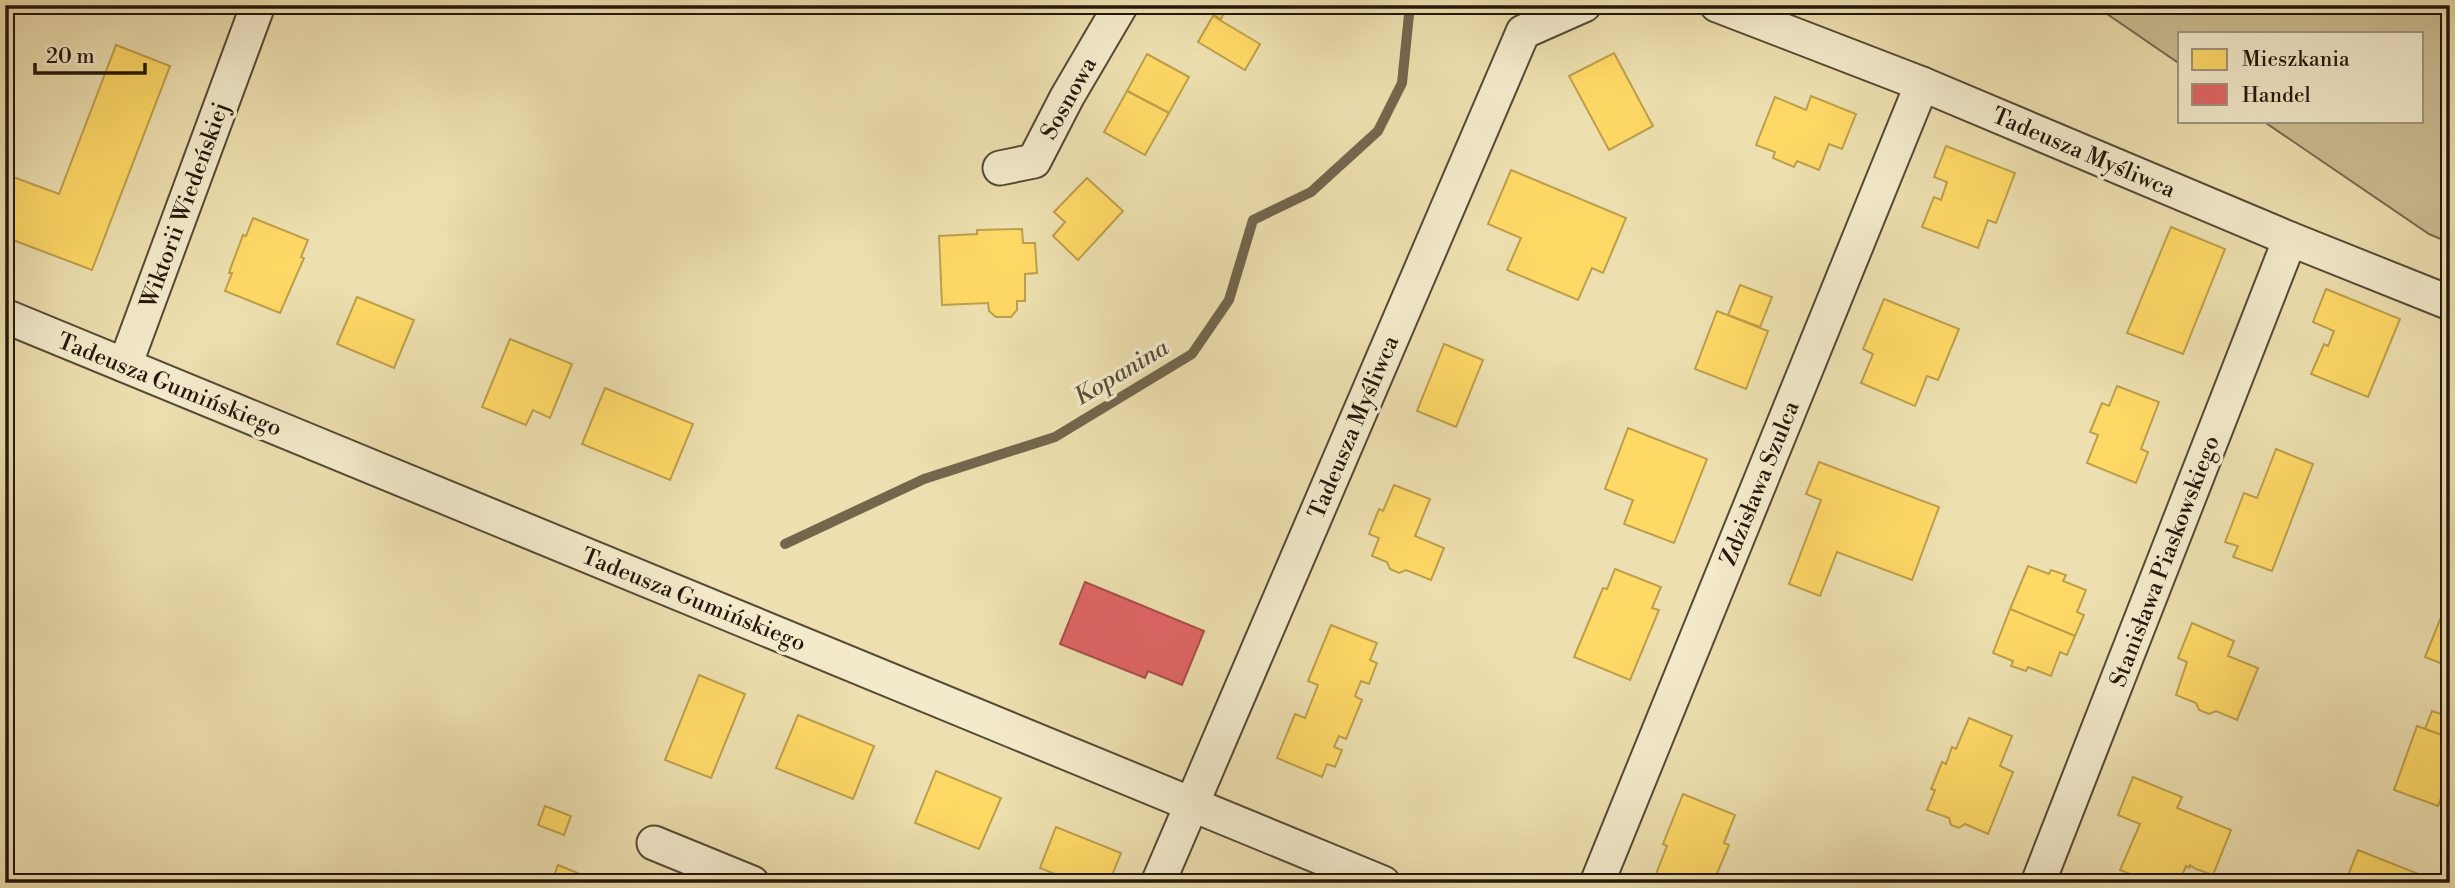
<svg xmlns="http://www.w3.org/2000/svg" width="2455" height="888" font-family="'Libre Bodoni',serif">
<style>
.green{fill:#cbbd93;stroke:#786a50;stroke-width:2}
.homes{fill:#ffd966;stroke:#bd9f4b;stroke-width:2}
.shops{fill:#e06666;stroke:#a84e4b;stroke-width:2}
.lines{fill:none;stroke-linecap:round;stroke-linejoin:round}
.stream{stroke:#74664d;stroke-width:10}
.minor-casing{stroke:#564935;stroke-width:37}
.minor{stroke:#f3eacb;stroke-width:33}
.labels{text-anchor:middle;stroke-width:7;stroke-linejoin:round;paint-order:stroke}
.street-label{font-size:23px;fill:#24170c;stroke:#f3eacb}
.water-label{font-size:24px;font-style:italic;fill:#594c37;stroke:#f3eacb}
</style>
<rect width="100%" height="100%" fill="#eddfaf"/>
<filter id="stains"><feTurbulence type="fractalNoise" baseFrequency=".00286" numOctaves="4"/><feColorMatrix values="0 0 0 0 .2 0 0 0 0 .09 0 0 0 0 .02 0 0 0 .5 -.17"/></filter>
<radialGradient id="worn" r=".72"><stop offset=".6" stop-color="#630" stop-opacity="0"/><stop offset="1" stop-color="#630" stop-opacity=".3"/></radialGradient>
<!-- green -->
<polygon class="green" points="2094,5 2450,5 2450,243 2429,234 2263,121 2422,121 2422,33 2180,33 2180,64"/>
<!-- homes -->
<g class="homes">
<polygon points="1196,5 1228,5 1221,19"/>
<polygon points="1213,16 1260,44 1245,70 1198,42"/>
<polygon points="116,45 170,66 92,270 5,237 5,174 59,194"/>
<polygon points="1614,53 1653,126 1609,150 1569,76"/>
<polygon points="1147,54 1189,77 1169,113 1127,91"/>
<polygon points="1127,91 1169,113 1145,155 1104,132"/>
<polygon points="1811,96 1856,114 1842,149 1829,144 1819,170 1797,161 1794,167 1773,158 1775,152 1756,145 1775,97 1806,110"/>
<polygon points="1946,146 2015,173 1996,223 1988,220 1978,248 1922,227 1934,197 1941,200 1947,182 1934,177"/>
<polygon points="1511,170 1626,218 1603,273 1592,268 1578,300 1507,270 1521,238 1488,224"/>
<polygon points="1087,178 1123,211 1078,260 1053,236 1065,222 1054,212"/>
<polygon points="253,218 308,240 301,257 304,258 280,313 225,291 232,273 229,273 231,267 243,235 246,236"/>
<polygon points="2171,227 2225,249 2183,354 2127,333"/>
<polygon points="1022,229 1023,243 1035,243 1037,273 1025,274 1025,301 1017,301 1017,310 1011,317 996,317 989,311 988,303 942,305 939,236 977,234 977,230"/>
<polygon points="1740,285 1772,297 1760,327 1728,315"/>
<polygon points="2326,289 2400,319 2368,397 2311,374 2324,344 2328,346 2334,331 2313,322"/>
<polygon points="357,297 414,320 394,368 337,344"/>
<polygon points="1884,299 1959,329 1938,380 1927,376 1915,406 1861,383 1873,354 1863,349"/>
<polygon points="1717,311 1768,331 1746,389 1695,369"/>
<polygon points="510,339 572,364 550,418 533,410 526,425 482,407"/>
<polygon points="1444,344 1483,360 1456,427 1417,411"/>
<polygon points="2117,386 2159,402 2141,449 2148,452 2136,483 2087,463 2098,435 2090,432 2102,403 2109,406"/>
<polygon points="605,388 693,424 670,480 582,444"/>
<polygon points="1628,428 1707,459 1674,543 1624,524 1633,500 1605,489"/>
<polygon points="2276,449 2313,464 2272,571 2233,557 2238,546 2225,542 2244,493 2257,498"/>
<polygon points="1819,462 1939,507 1912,580 1837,552 1820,596 1789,584 1821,500 1806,494"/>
<polygon points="1394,485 1430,499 1415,536 1444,548 1431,580 1406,570 1399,573 1390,569 1387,562 1372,556 1379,538 1369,534 1379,509 1383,511"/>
<polygon points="2028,566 2049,574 2051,570 2066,575 2063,581 2086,590 2077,612 2084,615 2075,636 2010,609"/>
<polygon points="1615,569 1661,587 1652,608 1659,610 1630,680 1574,657 1603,588 1607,589"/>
<polygon points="2448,600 2450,601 2450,667 2425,657"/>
<polygon points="2010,609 2075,636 2067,655 2060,652 2051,676 2028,667 2026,671 2011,666 2013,661 1993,653"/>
<polygon points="2192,623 2234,641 2228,656 2258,668 2237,720 2216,711 2209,714 2199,710 2196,703 2176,695 2187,662 2178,658"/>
<polygon points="1331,625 1377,643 1370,660 1377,663 1369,684 1361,681 1355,696 1362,700 1346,739 1339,736 1334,747 1342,750 1335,767 1327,764 1322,777 1277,758 1295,714 1305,718 1318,685 1308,681"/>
<polygon points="699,675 745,694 711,778 665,760"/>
<polygon points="2432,711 2450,717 2450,738 2425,729"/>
<polygon points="798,715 874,746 853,799 776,768"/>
<polygon points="1969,718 2012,736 2000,766 2013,772 1988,834 1965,824 1959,828 1951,825 1949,818 1927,810 1935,790 1931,789 1942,762 1946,764 1952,747 1956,749"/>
<polygon points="2417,726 2450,738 2450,774 2438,806 2394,790"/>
<polygon points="936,771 1001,798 979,849 915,823"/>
<polygon points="2133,777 2182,797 2177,808 2231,830 2213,875 2196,869 2190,865 2189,868 2186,866 2179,883 2137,883 2135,876 2120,870 2140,824 2118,815"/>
<polygon points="1683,794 1735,815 1724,843 1729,845 1716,876 1711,874 1708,883 1677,883 1656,874 1667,846 1663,844"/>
<polygon points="545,806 571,816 564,835 538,825"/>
<polygon points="1056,827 1121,853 1109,883 1077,883 1040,868"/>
<polygon points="2358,850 2421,875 2418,883 2345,883"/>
<polygon points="558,865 592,879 590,883 551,883"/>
</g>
<!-- shops -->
<polygon class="shops" points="1085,582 1204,631 1182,685 1148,671 1145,678 1060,644"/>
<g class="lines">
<!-- stream -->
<polyline class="stream" points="785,544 924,479 1055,437 1192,354 1229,300 1253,220 1311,192 1378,131 1402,83 1410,5"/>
<!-- minor casing -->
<g class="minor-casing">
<g id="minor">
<polyline points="1717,5 1922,84 2290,239 2450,303"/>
<polyline points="1000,168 1034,161 1067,97 1121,5"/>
<polyline points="5,316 1383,883"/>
<polyline points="125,365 258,5"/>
<polyline points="654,843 752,883"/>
<polyline points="1158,883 1523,32 1584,5"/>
<polyline points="1597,883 1922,84"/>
<polyline points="2038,883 2290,239"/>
</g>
</g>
<!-- minor -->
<use href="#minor" class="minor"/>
</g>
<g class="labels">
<!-- street labels -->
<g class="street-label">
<text transform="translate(1068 98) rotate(-61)" y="8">Sosnowa</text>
<text transform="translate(2084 152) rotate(23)" y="8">Tadeusza Myśliwca</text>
<text transform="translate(184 205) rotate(-70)" y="8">Wiktorii Wiedeńskiej</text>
<text transform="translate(170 384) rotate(22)" y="8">Tadeusza Gumińskiego</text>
<text transform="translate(1353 427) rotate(-67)" y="8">Tadeusza Myśliwca</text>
<text transform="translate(1759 483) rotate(-68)" y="8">Zdzisława Szulca</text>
<text transform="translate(2164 561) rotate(-69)" y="8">Stanisława Piaskowskiego</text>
<text transform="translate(694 599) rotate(22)" y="8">Tadeusza Gumińskiego</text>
</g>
<!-- water labels -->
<g class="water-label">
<text transform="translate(1121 372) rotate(-31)" y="8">Kopanina</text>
</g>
</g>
<!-- margin -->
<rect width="2455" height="888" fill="none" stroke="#eddfaf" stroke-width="28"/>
<rect x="7" y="7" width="2441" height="874" fill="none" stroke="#24170c" stroke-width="3.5"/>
<rect x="14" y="14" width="2427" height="860" fill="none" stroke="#24170c" stroke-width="2"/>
<!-- legend -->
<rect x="2178" y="32" width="245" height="91" fill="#f3eacb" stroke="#a0967f" stroke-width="2"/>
<rect x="2192" y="49" width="35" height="21" fill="#ffd966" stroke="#a0967f" stroke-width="2"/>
<text x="2242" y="66" font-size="21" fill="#24170c">Mieszkania</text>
<rect x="2192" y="84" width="35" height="21" fill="#e06666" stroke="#a0967f" stroke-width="2"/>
<text x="2242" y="102" font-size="21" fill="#24170c">Handel</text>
<!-- scale -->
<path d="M35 63v10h110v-10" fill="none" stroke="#24170c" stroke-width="3.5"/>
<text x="46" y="63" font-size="21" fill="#24170c" stroke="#f3eacb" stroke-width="5" paint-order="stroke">20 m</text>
<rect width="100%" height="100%" filter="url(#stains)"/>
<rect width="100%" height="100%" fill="url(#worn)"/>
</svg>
